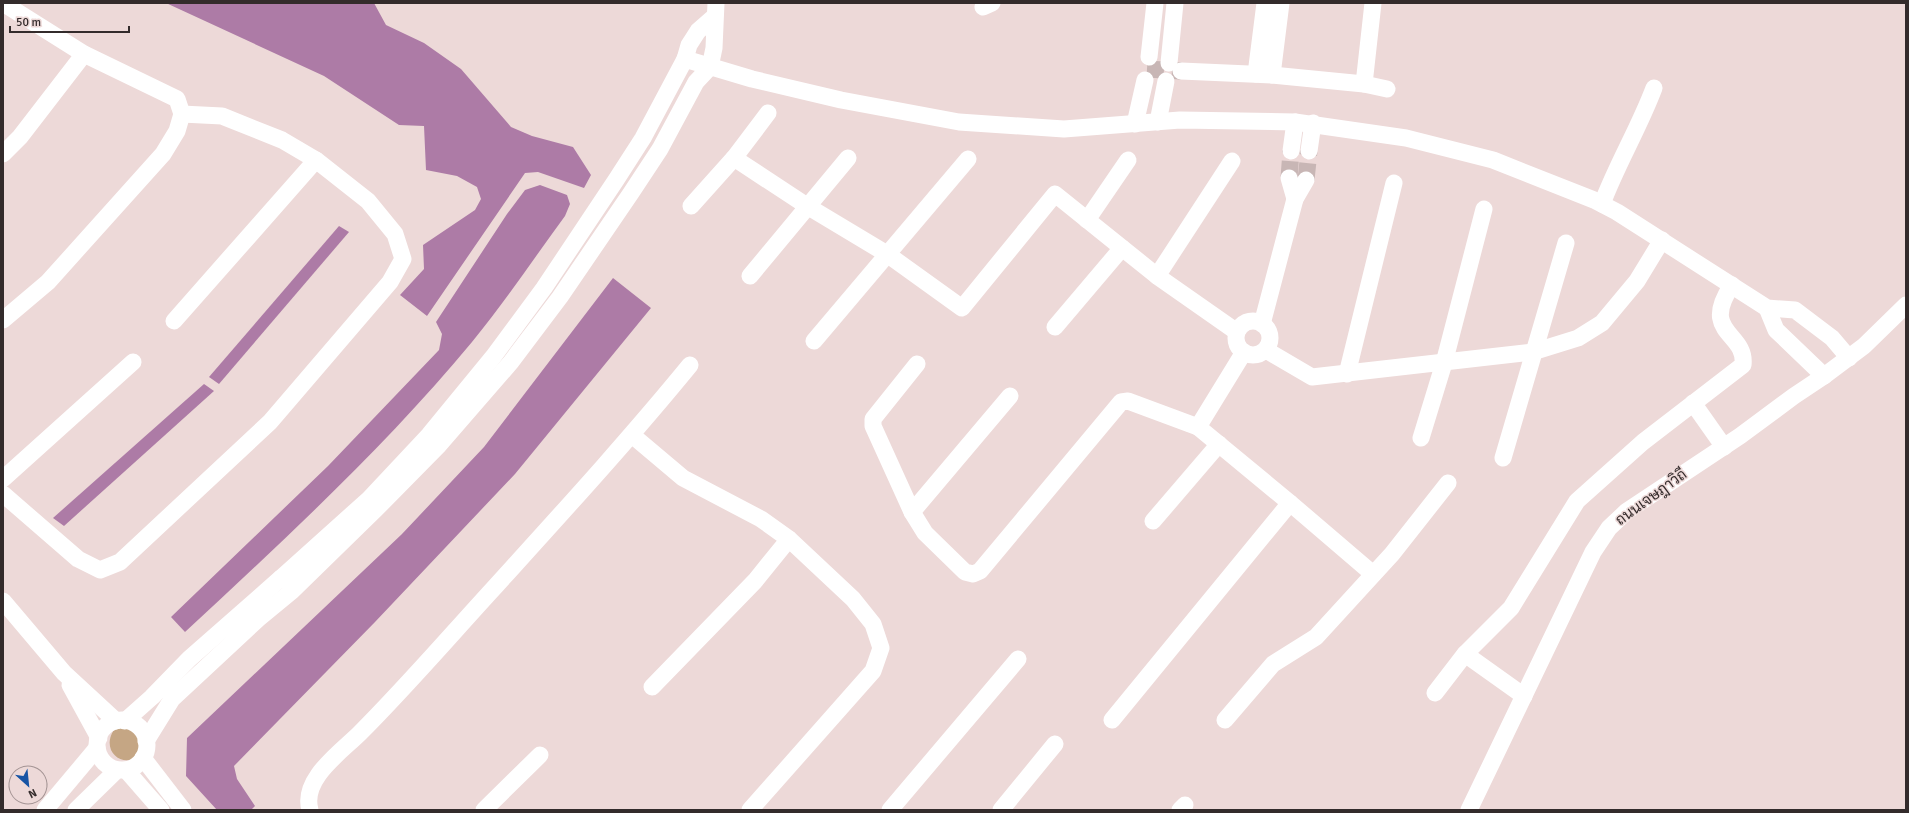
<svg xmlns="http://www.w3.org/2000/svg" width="1909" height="813" font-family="Signika,Sarabun,sans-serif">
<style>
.green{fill:#c5a684}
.water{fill:#ad7ba6}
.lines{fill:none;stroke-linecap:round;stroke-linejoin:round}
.minor-tunnel{stroke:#c8b6b5;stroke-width:17;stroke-dasharray:17 8;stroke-linecap:butt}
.minor{stroke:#fff;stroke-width:17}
.labels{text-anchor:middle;stroke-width:3;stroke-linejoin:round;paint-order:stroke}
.street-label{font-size:15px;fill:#332b2b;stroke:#edd9d8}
</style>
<rect width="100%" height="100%" fill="#edd9d8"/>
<!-- green -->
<path class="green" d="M136,723l8,6 3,19c-19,27 -51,4 -31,-21z"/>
<!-- water -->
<g class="water">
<polygon points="166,3 374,3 386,25 424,43 461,69 511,127 532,136 573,147 591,175 584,188 538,172 525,173 427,316 400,295 424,269 423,245 475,210 481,199 477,187 457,176 426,170 424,126 399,125 324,76"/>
<path d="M540,185l27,10 3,9 -5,12c-31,42 -60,86 -93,126 -87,105 -187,197 -287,290l-14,-15 157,-151 111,-116 3,-16 -6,-12 71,-108 18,-24z"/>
<polygon points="339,226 349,232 219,384 209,377"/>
<polygon points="613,278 651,308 515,474 375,622 234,766 237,779 255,806 251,810 217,810 186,776 187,738 402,534 484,447"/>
<polygon points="204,384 214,391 64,526 53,518"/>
</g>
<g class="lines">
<!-- minor-tunnel -->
<g class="minor-tunnel">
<polyline points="1147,69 1181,71"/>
<polyline points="1289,178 1291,151"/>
<polyline points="1306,180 1309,151"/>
</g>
<!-- minor -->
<g class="minor">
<polyline points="3,3 84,54 177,99 182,114 177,131 163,154 48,282 3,320"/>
<polyline points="983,7 992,3"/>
<polyline points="1149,57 1155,3"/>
<polyline points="685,59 752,79 841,100 959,122 1064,129 1180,120 1295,122 1406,138 1493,160 1594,200 1617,212 1767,308 1795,310 1832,338 1849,358"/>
<polyline points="1169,63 1175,3"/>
<polyline points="1181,71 1272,75 1364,84 1373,3"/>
<polyline points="1256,74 1265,3"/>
<polyline points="1272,75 1281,3"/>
<polyline points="1364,84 1387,89"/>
<polyline points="1158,122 1166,81"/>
<polyline points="1135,124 1145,80"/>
<polyline points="1291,151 1295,122"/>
<polyline points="1309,151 1313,123"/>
<polyline points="3,154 20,137 84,54"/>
<polyline points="734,158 807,206 887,254 962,308 1055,194 1157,276 1237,332"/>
<polyline points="1289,178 1295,199"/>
<path d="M1602,204c15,-40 37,-76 52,-116"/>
<polyline points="691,206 734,158 768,113"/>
<polyline points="1087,220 1128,160"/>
<polyline points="750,276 848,158"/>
<polyline points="1157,276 1232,161"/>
<polyline points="1767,308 1776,330 1824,376"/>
<polyline points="174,321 316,160"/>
<circle cx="1253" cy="338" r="17"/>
<polyline points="1262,324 1295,199 1306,180"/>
<polyline points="1055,327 1122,248"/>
<polyline points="814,341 968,159"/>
<polyline points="1266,350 1312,377 1533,352 1578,338 1602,323 1637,281 1662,240"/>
<polyline points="917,364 873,419 873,426 912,512 925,533 965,572 973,574 980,571 1121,402 1128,401 1198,427 1244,352"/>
<polyline points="1347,374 1394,183"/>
<polyline points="1693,403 1724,447"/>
<polyline points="1198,427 1290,503 1373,574"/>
<polyline points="632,435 683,478 761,519 789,539 853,599 873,624 881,648 873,671 750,810"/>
<polyline points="1421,438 1444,363 1484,209"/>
<polyline points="1503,458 1566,243"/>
<polyline points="3,479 133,362"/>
<polyline points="3,494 78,559 100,570 120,562 270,422 390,282 403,259 395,234 368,201 316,160 282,140 222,116 182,114"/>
<polyline points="912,512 1010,396"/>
<polyline points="1153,521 1219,444"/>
<polyline points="281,578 369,499 429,435 493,357 544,288 616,180 643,138 685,59 689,45 698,31 714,17"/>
<polyline points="3,601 64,673 116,721"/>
<path d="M1465,654l46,-46 66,-107 66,-59 100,-77c4,-33 -44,-31 -11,-80"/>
<polyline points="70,685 99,738"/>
<polyline points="652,687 755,581 789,539"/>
<polyline points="1435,693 1465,654 1524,696"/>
<polyline points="1112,720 1290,503"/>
<polyline points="1225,720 1273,664 1316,637 1392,554 1448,483"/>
<circle cx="122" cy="745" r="25"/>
<polyline points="125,721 152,697 189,659 281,578 290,582"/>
<polyline points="146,741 172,699 258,619 292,591 376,509 439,445 511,362 560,297 631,193 660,149 696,82 710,67 714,48 716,3"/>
<polyline points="143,758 183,810"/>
<polyline points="126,770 161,810"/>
<polyline points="45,810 97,748"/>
<polyline points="76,810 117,770"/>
<path d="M310,810c-9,-31 31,-58 50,-77 46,-46 89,-96 133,-144 67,-74 134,-147 197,-224"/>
<polyline points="484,810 540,755"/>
<polyline points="890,810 1018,659"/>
<polyline points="1001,810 1055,744"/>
<polyline points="1180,810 1185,805"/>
<polyline points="1469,810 1593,552 1609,528 1627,511 1740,436 1794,396 1824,376 1864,346 1906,305"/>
</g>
</g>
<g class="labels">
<!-- street labels -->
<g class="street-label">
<text transform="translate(1651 497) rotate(-36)" y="5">ถนนเจษฎาวิถี</text>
</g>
</g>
<!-- border -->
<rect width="1909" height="813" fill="none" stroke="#332b2b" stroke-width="8"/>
<!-- north arrow -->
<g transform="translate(28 785) rotate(153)"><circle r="19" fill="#edd9d8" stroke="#a39393"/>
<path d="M0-3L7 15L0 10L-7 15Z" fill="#1753a4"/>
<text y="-6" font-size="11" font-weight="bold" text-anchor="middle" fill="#332b2b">N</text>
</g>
<!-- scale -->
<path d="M10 26v6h119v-6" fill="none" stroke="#332b2b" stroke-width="2"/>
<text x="16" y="26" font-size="12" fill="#332b2b" stroke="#edd9d8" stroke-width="3" paint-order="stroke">50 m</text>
</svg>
